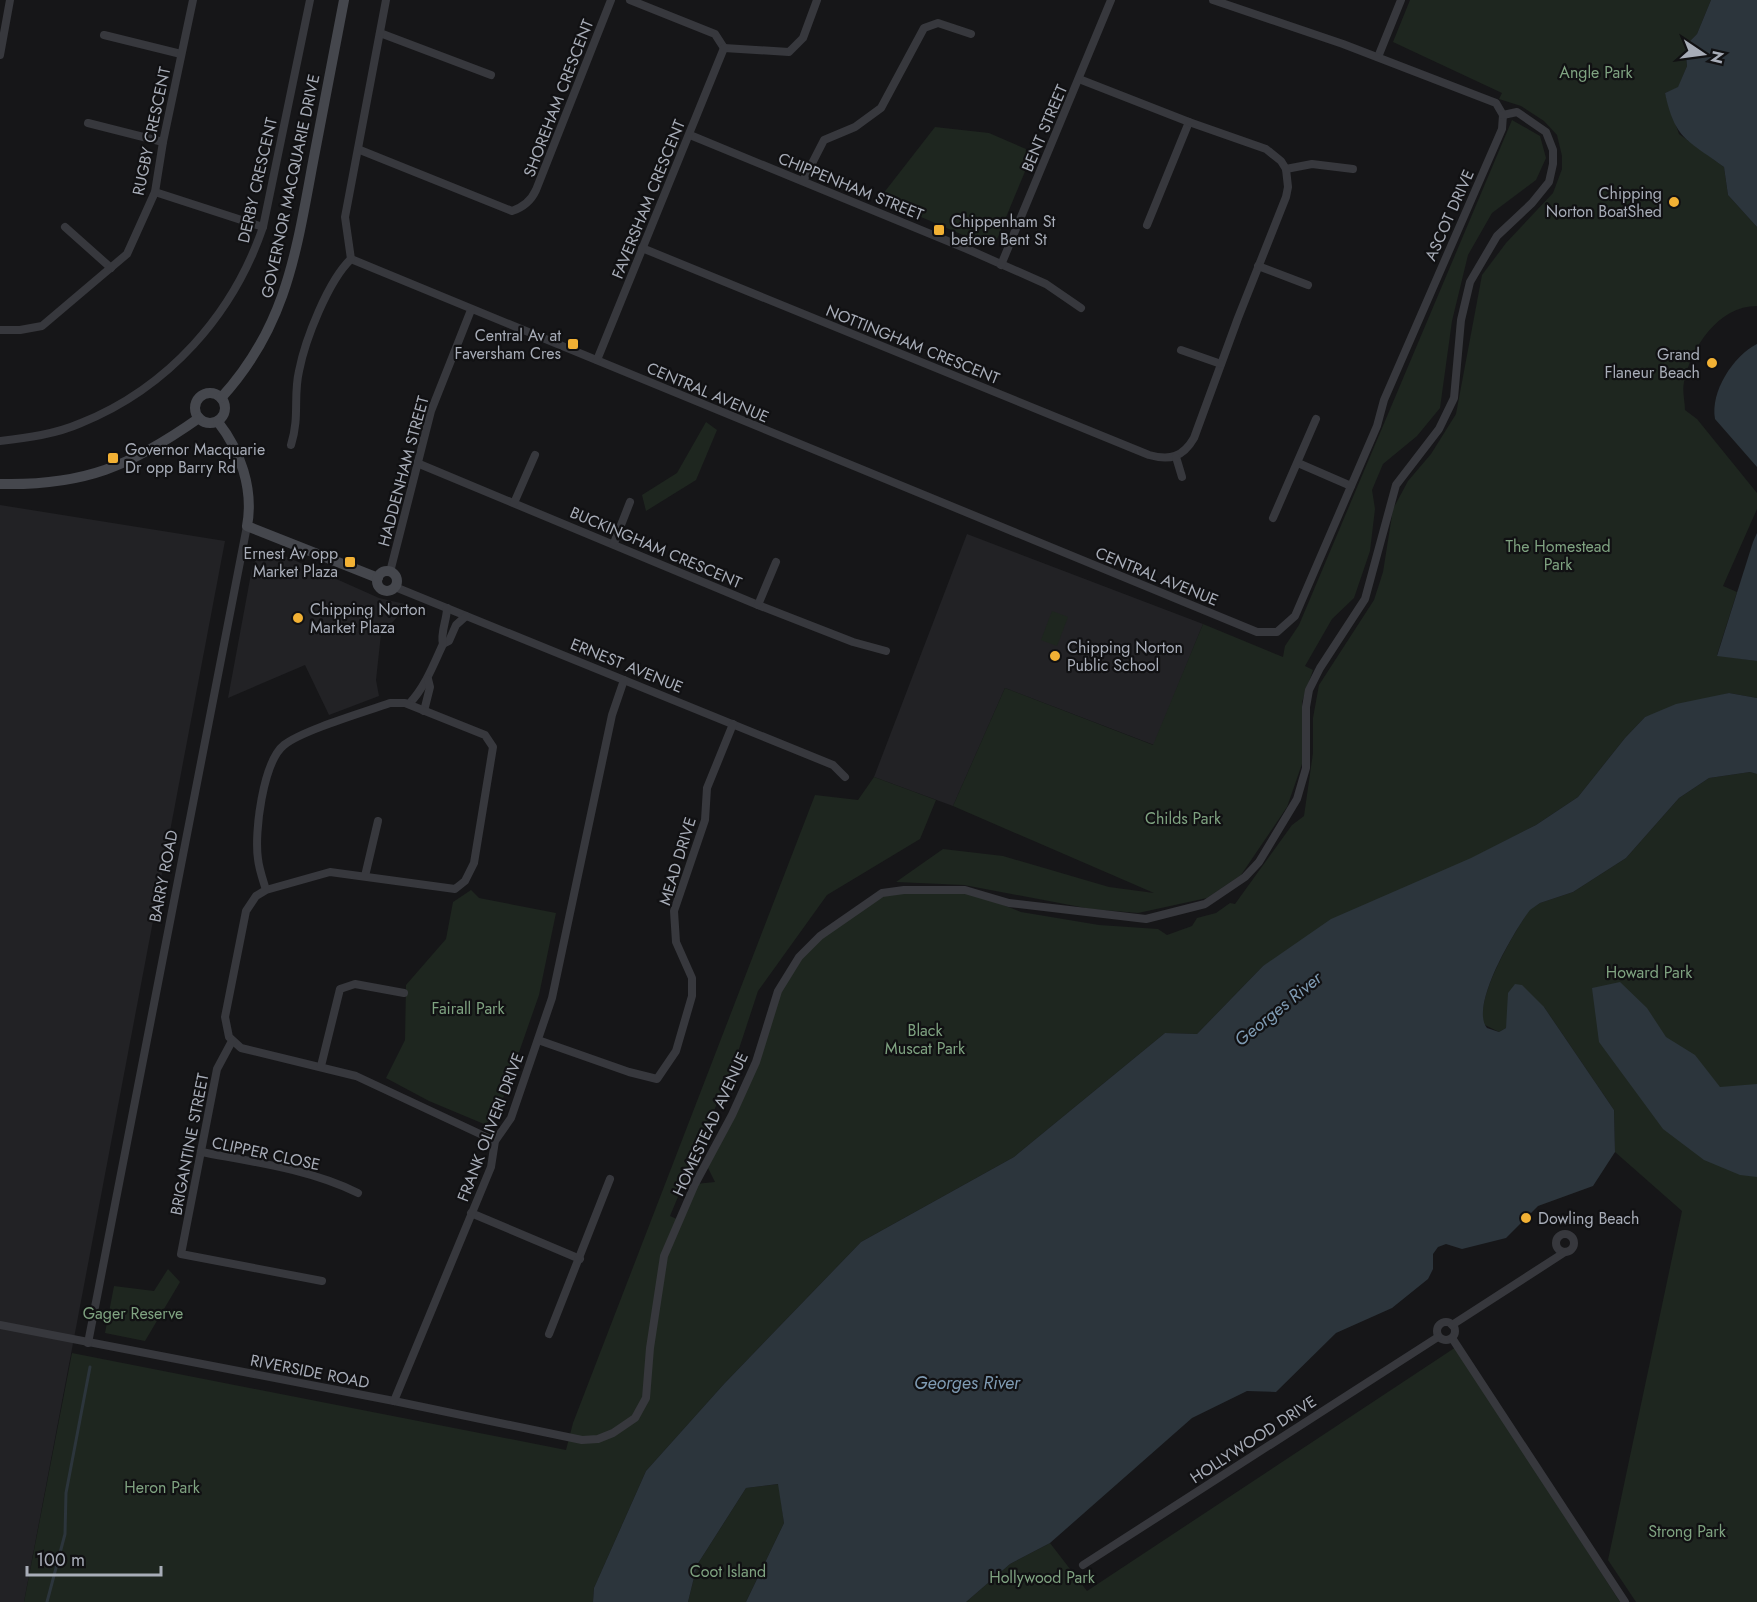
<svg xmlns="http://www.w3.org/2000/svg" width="1757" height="1602" font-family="Jost,sans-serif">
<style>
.built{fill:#222225}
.green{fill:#1e261f}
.water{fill:#2c353c}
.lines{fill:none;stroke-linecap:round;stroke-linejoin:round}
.stream{stroke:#2c353c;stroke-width:3}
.street{stroke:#37383d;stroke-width:8}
.secondary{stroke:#45474d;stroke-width:10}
.poi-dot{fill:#f2b134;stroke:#111113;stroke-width:2}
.labels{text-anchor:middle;stroke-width:4.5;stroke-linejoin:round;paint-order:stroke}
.park-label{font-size:16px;fill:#7fa381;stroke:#111113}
.street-label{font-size:16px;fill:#a8adb8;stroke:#111113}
.poi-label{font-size:16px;fill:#a8adb8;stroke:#111113;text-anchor:start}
.water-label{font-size:18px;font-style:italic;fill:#7f9bb3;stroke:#111113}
</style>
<rect width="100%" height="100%" fill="#161618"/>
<!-- built -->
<g class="built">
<polygon points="0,505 225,541 24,1602 0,1602"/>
<polygon points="967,534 1203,624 1154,745 1005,688 953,806 874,777"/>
<polygon points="269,549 379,598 409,605 381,634 376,680 379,696 329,715 305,665 228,698 253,563"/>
</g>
<!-- green -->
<g class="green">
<path d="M1410,0h301l-14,34 -12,12 2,20 -9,22 -13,5 14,41 45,33 4,28 29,32v79c-39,0 -66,42 -73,76 -2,9 1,20 1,28l12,9 60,74v16l-34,77 14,6 -20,63 40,6v37l-28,-5 -84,24 -20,21 -47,59 -42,28 -273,141 -66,68 -32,-1 -151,124 -153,85 -137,142 -78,87 -52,117 -1,14h-569l48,-249 494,97 7,-27 242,-628 43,5 16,-23 62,23 -16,39 -93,56 -69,96 -22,67 -66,158 9,4 16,-36 20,-2 -9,-18 50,-102 22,-71 32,-46 72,-52 83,-3 56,22 78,13 59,4 9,6 25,-9 5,-8 19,-5 14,-10 5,1 57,-79 12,-9 9,-63v-35l6,-33 55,-85 9,-28 10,-63 15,-28 23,-27 25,-40 26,-139 24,-32 47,-50 9,-24v-13l-5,-21 -13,-14 -23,-15 -22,-7 3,-6 -109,-51z"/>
<polygon points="1512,120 1540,136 1546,158 1536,180 1492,213 1468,255 1452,321 1440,408 1417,436 1383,464 1372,490 1375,509 1370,551 1354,598 1332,619 1305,666 1313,670 1302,702 1302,764 1287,807 1241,875 1207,898 1138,913 1091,909 964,885 896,882 943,849 1003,856 1109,887 1154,893 953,806 1005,688 1153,745 1203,624 1283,657 1285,646 1299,625"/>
<polygon points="935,127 989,133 1033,152 995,244 984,244 879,199"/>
<polygon points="706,422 717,430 696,480 646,511 642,495 677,473"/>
<polygon points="1052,611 1068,617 1057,646 1041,640"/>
<path d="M1750,772l7,2v828h-121l-28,-42 74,-349 -67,-59 -1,-42 -70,-103 -36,10 -2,11 -7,4 -16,-8c-6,-30 30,-89 46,-114l11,-7 33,-11 53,-34 53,-60 30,-20z"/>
<polygon points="471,890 479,898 556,913 539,995 496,1118 484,1124 429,1101 386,1078 405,1040 406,985 446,939 453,902"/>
<polygon points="168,1269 180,1282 145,1341 105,1333 114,1286 154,1291"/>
<polygon points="1456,1347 1620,1602 966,1602 1010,1564 1050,1543 1087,1591"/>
<polygon points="779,1484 784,1523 746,1602 688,1602 697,1565 746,1488"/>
</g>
<!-- water -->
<g class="water">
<path d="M1711,0h46v227l-29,-32 -4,-28c-36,-27 -49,-27 -59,-74l13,-6 9,-21 -2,-20 12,-12z"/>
<path d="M1757,344v123l-42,-48c-5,-27 18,-63 42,-75z"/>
<polygon points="1757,533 1757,661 1717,656 1753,542"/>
<path d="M1729,693l28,5v76l-7,-2 -41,6 -30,20 -53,60 -53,34 -33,11 -10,7c-15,20 -61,96 -43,118l12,4 7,-4 2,-35 7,-9 7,1 22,22 70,103 1,42 -22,34 -55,20 -32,32 -44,11 -16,-5 -8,3 -5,7v15l-5,10 -36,29 -56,25 -60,59 -29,-1 -55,27 -142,125 -40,21 -44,38h-220l38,-79 -6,-39 -32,4 -49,77 -9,37h-95l1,-14 52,-117 78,-87 137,-142 153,-85 151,-124 32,1 66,-68 68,-47 140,-61 65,-33 42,-28 47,-59 20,-21 31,-13z"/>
<polygon points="1620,982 1647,1008 1666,1037 1695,1055 1720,1087 1757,1084 1757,1177 1740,1175 1704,1160 1663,1129 1599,1042 1592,988"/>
</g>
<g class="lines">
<!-- stream -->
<polyline class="stream" points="47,1602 65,1534 66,1493 90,1367"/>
<!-- street -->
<g class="street">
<polyline points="630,0 715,34 724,48"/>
<polyline points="380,33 491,75"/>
<polyline points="104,35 181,54"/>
<polyline points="724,48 789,52 803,38 817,0"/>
<polyline points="0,55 10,0"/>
<polyline points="1378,57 1401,0"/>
<polyline points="88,123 163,142"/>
<polyline points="690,135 967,249 1046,284 1081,308"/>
<path d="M360,150l152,61c12,-4 19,-10 24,-21l75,-190"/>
<polyline points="1286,169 1312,164 1353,169"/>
<polyline points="803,181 824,140 855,127 881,108 924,28 938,23 971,34"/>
<polyline points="155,192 263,227"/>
<polyline points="1147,225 1189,122"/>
<polyline points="65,227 111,268"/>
<path d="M642,248l507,207c21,6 34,2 45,-17l44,-120 48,-121 2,-10 -2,-18 -5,-8 -15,-12 -77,-27 -110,-43"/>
<polyline points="351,259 1257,632 1277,632 1295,616 1377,426 1384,400 1502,129 1503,115 1496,103 1343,44 1213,0"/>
<polyline points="351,259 345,217 386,0"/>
<polyline points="1001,265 1111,0"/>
<polyline points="1258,266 1308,285"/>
<polyline points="0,330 20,330 42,326 127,254 155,192 163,142 193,0"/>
<polyline points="1181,350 1221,364"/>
<polyline points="597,360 724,48"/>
<path d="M0,441c27,-3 56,-7 81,-18 87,-35 152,-108 182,-196l47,-227"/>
<path d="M291,445c9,-29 2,-48 8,-74 6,-31 29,-90 52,-112"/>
<polyline points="1176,457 1182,477"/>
<polyline points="417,463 758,605 853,642 886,651"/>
<polyline points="1298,463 1351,486"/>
<polyline points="514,503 535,455"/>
<polyline points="1273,518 1316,419"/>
<polyline points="614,543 630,502"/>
<polyline points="390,572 431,411 471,310"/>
<polyline points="395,587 833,765 845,777"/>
<polyline points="758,605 776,562"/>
<polyline points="443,644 449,641 456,625 466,616"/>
<path d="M409,704c16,-17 24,-38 34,-60 -3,-11 4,-24 4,-36"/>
<polyline points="424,711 430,687 428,679"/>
<polyline points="365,876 378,821"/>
<path d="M266,890l64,-18 125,17 10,-8 9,-18 19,-116 -8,-12 -80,-32h-15c-25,9 -87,27 -106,42 -21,17 -30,88 -26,114 1,10 5,21 8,31l-10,6 -10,15 -21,106 4,20 12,11 115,28 139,65"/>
<polyline points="538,1040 629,1072 657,1079 676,1051 692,996 692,978 676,942 674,911 705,820 707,788 733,724"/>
<polyline points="232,1041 217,1069 181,1254 322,1281"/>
<polyline points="321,1066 340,989 355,984 404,993"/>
<path d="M201,1152c53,10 108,17 157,41"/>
<polyline points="471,1213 580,1259"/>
<circle cx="1565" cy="1243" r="9"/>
<circle cx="1446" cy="1331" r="9"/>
<polyline points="0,1325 394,1401 582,1440 598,1439 613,1433 635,1418 646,1398 650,1348 664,1256 695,1184 732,1115 756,1062 778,991 799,957 820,936 882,893 904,890 965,890 1009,903 1146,919 1205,904 1245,877 1259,862 1297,799 1306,768 1306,707 1309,690 1320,668 1365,599 1396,485 1439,429 1454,398 1461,320 1470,282 1497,236 1532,203 1549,182 1553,164 1553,150 1546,132 1517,112 1503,115"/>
<polyline points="1452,1325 1565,1252"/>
<polyline points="549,1334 610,1179"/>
<polyline points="1452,1338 1625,1602"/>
<polyline points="88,1343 247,526"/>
<polyline points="394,1401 491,1167 495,1141 511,1118 552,998 612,715 624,680"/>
<polyline points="1083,1565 1438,1337"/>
</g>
<!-- secondary -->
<g class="secondary">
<circle cx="210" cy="408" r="15"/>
<path d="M221,398c65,-71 75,-145 92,-236 10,-54 21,-108 31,-162"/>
<path d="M218,422c22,28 36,67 29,104l131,52"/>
<path d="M0,484c84,2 131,-18 199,-66"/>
<circle cx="387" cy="581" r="10"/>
</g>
</g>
<!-- markers -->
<g class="poi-dot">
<circle cx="1674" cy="202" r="6"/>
<rect x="933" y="224" width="12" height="12" rx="3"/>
<rect x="567" y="338" width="12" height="12" rx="3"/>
<circle cx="1712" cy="363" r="6"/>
<rect x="107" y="452" width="12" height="12" rx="3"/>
<rect x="344" y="556" width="12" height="12" rx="3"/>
<circle cx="298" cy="618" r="6"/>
<circle cx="1055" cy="656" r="6"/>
<circle cx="1526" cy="1218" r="6"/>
</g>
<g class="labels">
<!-- park labels -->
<g class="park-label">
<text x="1596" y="78">Angle Park</text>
<text x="1558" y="552">The Homestead<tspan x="1558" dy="18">Park</tspan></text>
<text x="1183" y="824">Childs Park</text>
<text x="1649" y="978">Howard Park</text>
<text x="468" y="1014">Fairall Park</text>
<text x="925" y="1036">Black<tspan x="925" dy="18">Muscat Park</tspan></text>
<text x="133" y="1319">Gager Reserve</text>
<text x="162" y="1493">Heron Park</text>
<text x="1687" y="1537">Strong Park</text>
<text x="728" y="1577">Coot Island</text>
<text x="1042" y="1583">Hollywood Park</text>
</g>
<!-- street labels -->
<g class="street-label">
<text transform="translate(558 98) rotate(-69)" y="6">SHOREHAM CRESCENT</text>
<text transform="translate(1044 128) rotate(-67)" y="6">BENT STREET</text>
<text transform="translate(151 131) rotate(-78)" y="6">RUGBY CRESCENT</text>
<text transform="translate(257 180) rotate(-77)" y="6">DERBY CRESCENT</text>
<text transform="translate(290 186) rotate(-78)" y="6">GOVERNOR MACQUARIE DRIVE</text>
<text transform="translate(851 186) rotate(22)" y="6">CHIPPENHAM STREET</text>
<text transform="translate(648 199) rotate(-68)" y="6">FAVERSHAM CRESCENT</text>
<text transform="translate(1449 215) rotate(-66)" y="6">ASCOT DRIVE</text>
<text transform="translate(913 344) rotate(22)" y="6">NOTTINGHAM CRESCENT</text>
<text transform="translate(708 392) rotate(23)" y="6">CENTRAL AVENUE</text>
<text transform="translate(403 471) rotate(-75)" y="6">HADDENHAM STREET</text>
<text transform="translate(656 547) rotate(23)" y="6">BUCKINGHAM CRESCENT</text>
<text transform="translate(1157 576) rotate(22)" y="6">CENTRAL AVENUE</text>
<text transform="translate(627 665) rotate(22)" y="6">ERNEST AVENUE</text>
<text transform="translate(677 861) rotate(-73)" y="6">MEAD DRIVE</text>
<text transform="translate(163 876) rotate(-79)" y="6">BARRY ROAD</text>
<text transform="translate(710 1124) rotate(-65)" y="6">HOMESTEAD AVENUE</text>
<text transform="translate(490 1127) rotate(-69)" y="6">FRANK OLIVERI DRIVE</text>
<text transform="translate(189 1144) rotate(-79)" y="6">BRIGANTINE STREET</text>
<text transform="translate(266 1153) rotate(12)" y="6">CLIPPER CLOSE</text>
<text transform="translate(310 1371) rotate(11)" y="6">RIVERSIDE ROAD</text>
<text transform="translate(1253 1439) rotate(-33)" y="6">HOLLYWOOD DRIVE</text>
</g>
<!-- poi labels -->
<g class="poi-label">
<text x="1662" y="199" text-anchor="end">Chipping<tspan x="1662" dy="18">Norton BoatShed</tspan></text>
<text x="951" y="227">Chippenham St<tspan x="951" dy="18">before Bent St</tspan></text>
<text x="561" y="341" text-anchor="end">Central Av at<tspan x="561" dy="18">Faversham Cres</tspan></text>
<text x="1700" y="360" text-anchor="end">Grand<tspan x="1700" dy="18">Flaneur Beach</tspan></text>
<text x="125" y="455">Governor Macquarie<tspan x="125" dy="18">Dr opp Barry Rd</tspan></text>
<text x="338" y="559" text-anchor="end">Ernest Av opp<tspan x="338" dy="18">Market Plaza</tspan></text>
<text x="310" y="615">Chipping Norton<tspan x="310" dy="18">Market Plaza</tspan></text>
<text x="1067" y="653">Chipping Norton<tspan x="1067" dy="18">Public School</tspan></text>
<text x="1538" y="1224">Dowling Beach</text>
</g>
<!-- water labels -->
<g class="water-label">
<text transform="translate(1278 1009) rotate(-39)" y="6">Georges River</text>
<text x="967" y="1389">Georges River</text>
</g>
</g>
<!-- north arrow -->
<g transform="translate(1703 54) rotate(103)" stroke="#111113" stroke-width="4.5" paint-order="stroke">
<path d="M0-4.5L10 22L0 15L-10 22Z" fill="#a8adb8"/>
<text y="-9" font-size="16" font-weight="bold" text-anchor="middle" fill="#a8adb8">N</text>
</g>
<!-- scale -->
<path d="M27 1566v9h134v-9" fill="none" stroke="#a8adb8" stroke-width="3"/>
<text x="36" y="1566" font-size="18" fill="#a8adb8" stroke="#111113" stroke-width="4.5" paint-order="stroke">100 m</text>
</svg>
